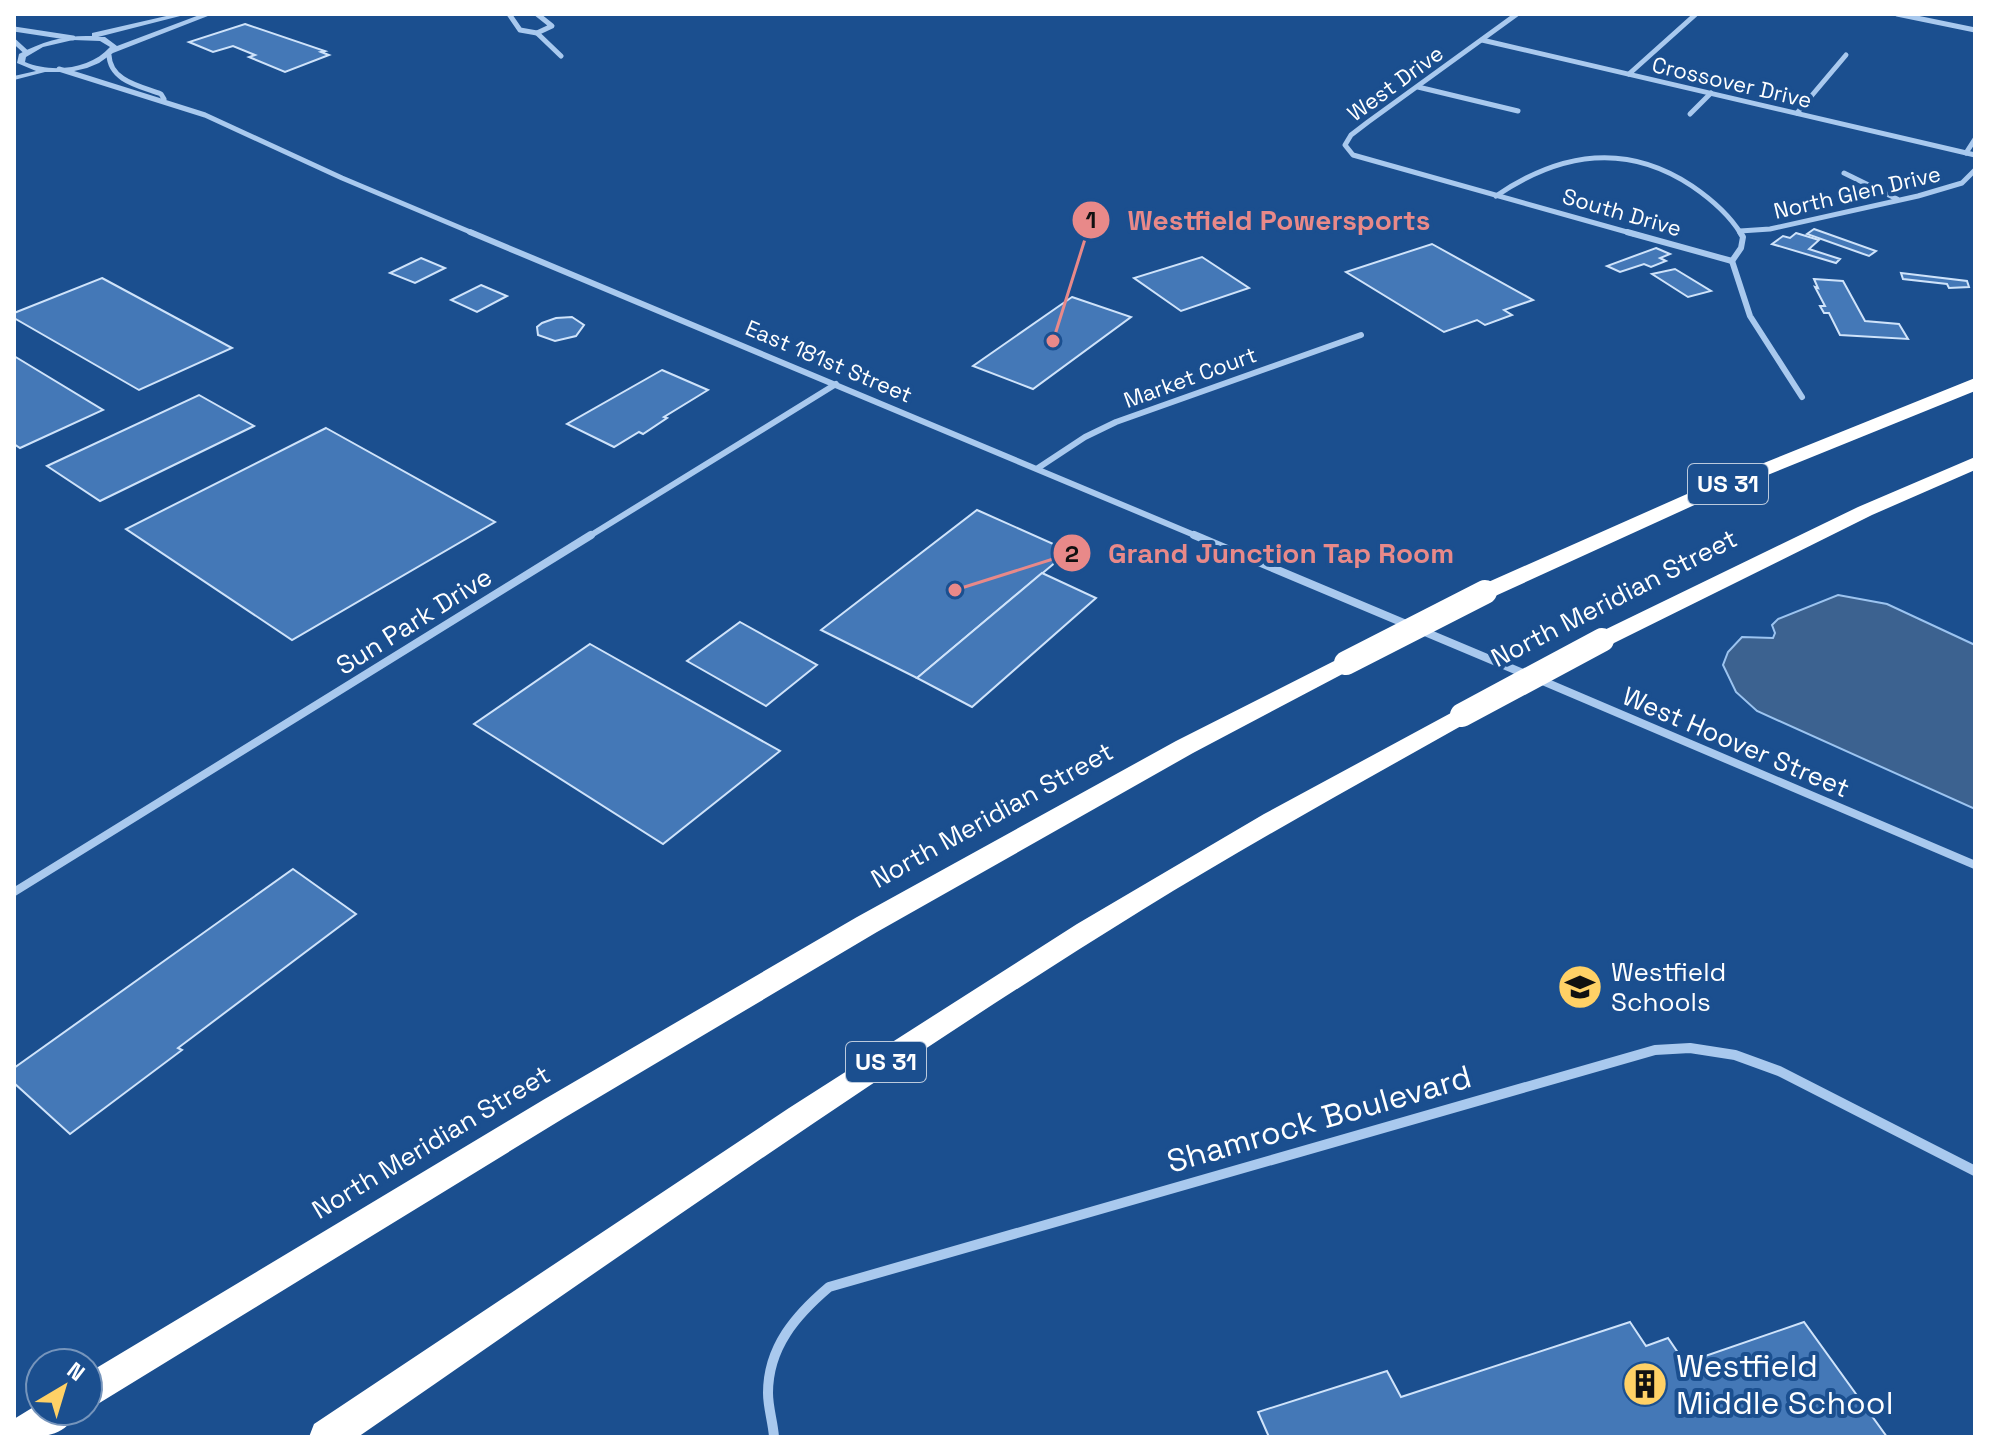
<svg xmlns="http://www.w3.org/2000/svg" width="1989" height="1451" font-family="'Space Grotesk',sans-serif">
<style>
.water{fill:#3c6290;stroke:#9cc4f0;stroke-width:2}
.building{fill:#4478b7;stroke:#cfe3fa;stroke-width:2}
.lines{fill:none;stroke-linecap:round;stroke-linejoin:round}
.minor-far3{stroke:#a9c9ee;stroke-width:5}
.minor-far2{stroke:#a9c9ee;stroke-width:6}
.minor-far1{stroke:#a9c9ee;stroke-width:8}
.minor{stroke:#a9c9ee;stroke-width:10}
.tertiary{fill:#a9c9ee;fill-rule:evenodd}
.motorway{fill:#fff;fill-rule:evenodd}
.motorway-bridge{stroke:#fff;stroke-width:24}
.labels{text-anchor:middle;stroke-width:8;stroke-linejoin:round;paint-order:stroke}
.far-street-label{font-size:22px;fill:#fff;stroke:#1b4f8f}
.shield{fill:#1b4f8f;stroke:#bbcadd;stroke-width:2}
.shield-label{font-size:24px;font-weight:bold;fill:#fff}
.street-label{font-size:26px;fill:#fff;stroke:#1b4f8f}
.poi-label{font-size:26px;fill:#fff;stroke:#1b4f8f;text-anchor:start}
.near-street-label{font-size:32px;fill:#fff;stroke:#1b4f8f}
.near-poi-label{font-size:32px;fill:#fff;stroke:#1b4f8f;text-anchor:start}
.leader{fill:none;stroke:#e88989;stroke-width:3}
.callout-dot{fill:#e88989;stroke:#1b4f8f;stroke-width:3}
.mark-label{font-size:24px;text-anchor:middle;font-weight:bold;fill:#111}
.callout-label{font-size:28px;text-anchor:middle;font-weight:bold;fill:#e88989;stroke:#1b4f8f;stroke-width:8;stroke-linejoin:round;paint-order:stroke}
</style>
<rect width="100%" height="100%" fill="#1b4f8f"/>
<!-- water -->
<polygon class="water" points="1838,595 1887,604 1975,645 1975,809 1757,711 1736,692 1723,665 1728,652 1742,637 1773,638 1775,633 1772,625 1778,619"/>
<!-- building -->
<g class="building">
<polygon points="245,24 325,51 321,52 329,55 285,72 249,57 255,55 233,46 213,52 189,42"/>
<polygon points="1814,229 1876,251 1869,256 1807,234"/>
<polygon points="1796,233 1819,240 1809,249 1840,259 1836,263 1772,244 1783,236 1790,238"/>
<polygon points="1432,244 1533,300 1504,310 1512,315 1485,325 1477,320 1444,332 1346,272"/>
<polygon points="1656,248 1670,254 1660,258 1666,261 1651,267 1644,264 1620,272 1607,266"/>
<polygon points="1202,257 1249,288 1181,311 1134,278"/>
<polygon points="421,258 445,268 415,283 390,273"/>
<polygon points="1675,269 1711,291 1688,297 1652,274"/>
<polygon points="1901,273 1967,281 1969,287 1949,288 1947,284 1903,279"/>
<polygon points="102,278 232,348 139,390 14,318 14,313"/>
<polygon points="1814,279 1843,281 1865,321 1899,324 1908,339 1840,335 1829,313 1824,313 1820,306 1825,306 1815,287 1818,288"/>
<polygon points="481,285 507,296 477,312 451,300"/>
<polygon points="1072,297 1131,317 1033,389 973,366"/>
<polygon points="572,317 584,325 576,336 555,341 538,335 537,327 542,323 556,318"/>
<polygon points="14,356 103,410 20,448 14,444"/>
<polygon points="662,370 708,390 664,417 667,418 643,434 639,432 614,447 567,424"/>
<polygon points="199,395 254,426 100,501 47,466"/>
<polygon points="326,428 495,522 292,640 126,529"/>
<polygon points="977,510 1069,551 917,678 821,630"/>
<polygon points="1042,573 1096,598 972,707 917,678"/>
<polygon points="740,622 817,665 766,706 687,661"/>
<polygon points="590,644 780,751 663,844 474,724"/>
<polygon points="293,869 356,914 178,1048 182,1050 70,1134 14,1083 14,1068"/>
<polygon points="1630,1322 1646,1346 1668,1338 1685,1363 1804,1322 1887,1437 1269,1437 1258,1412 1387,1371 1401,1397"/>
</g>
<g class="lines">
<!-- minor-far3 -->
<g class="minor-far3">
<polyline points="509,14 520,30 537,33 561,56"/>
<polyline points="537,14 552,26 537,33"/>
<polyline points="1517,14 1368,122 1351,135 1345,145 1353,155 1634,234"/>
<polyline points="1897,14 1975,30"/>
<polyline points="14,29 73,38"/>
<polyline points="1482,40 1975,155"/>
<polyline points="14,41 26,52"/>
<path d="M109,55c1,26 31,31 52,39l3,5"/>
<polyline points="59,69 205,115 342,178 475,234"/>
<polyline points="1629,74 1696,14"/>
<polyline points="1418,87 1518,111"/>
<polyline points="1797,113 1846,55"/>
<polyline points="1690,114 1711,93"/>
<polyline points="1966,153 1975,139"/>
<polyline points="1844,173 1897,199"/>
<path d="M1496,196c63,-43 130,-54 196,-10 19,13 37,28 49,48"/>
<polyline points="1740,231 1770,229 1918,196 1962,183 1975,170"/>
</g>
<!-- minor-far2 -->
<g class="minor-far2">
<polyline points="470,232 1199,537"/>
<polyline points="1627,232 1732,261"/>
<polyline points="1732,261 1741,248 1743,237 1740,232"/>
<polyline points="1732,261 1750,316 1802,397"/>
<polyline points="1038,468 1085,437 1116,422 1361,335"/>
<polyline points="588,537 836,384"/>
</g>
<!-- minor-far1 -->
<g class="minor-far1">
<polyline points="1194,535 1525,674"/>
<polyline points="1538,679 1975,865"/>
<polyline points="14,892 591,535"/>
</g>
<!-- minor -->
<path class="minor" d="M774,1437c-1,-15 -6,-29 -6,-44 0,-46 28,-78 61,-106l826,-237 35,-2 45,7 44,16 196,100"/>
<!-- tertiary -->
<path class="tertiary" d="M175,14h13l-90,23h7l12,9 85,-32h11l-100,39 -14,10 -12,5 -17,4h-25l-31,8v-4l22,-5 -19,-8 2,-9c24,-13 46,-19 73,-18v-3zM73,40l27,1 10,6c-20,23 -59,26 -85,15l1,-5 17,-10z"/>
<!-- motorway -->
<g class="motorway">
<polygon points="1975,378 1975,391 1701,502 1493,597 1485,599 1474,592 1477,587 1687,494"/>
<polygon points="1975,457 1975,470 1872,515 1610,645 1594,645 1591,640 1594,635 1858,507"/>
<polygon points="1346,655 1354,658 1357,663 1354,668 1193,753 877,932 564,1118 88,1410 88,1373 543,1100 857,917 1176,741"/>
<path d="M1462,707l8,2 4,6 -4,6c-110,62 -221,123 -328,189 -268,166 -525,348 -784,527h-49l5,-13 475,-316 288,-184 187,-110z"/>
<path d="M40,1403v8h37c-12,28 -37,26 -63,26v-18z"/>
</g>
<!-- motorway-bridge -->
<g class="motorway-bridge">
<polyline points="1346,663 1485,592"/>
<polyline points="1462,715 1602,640"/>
</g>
</g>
<!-- icons -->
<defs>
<g id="school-disc" transform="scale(2.3)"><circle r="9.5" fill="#ffd166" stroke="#1b4f8f"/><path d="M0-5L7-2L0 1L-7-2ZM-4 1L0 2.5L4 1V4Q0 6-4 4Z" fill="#111"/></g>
<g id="building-disc" transform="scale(2.3)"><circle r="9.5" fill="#ffd166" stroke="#1b4f8f"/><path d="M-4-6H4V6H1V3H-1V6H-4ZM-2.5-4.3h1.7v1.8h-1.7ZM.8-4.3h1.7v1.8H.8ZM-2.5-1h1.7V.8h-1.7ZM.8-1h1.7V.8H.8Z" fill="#111"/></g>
</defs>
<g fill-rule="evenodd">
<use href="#school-disc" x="1580" y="987"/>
<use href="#building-disc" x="1645" y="1384"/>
</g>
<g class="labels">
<!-- far-street labels -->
<g class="far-street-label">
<text transform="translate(1732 82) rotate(13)" y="8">Crossover Drive</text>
<text transform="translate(1395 83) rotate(-36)" y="8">West Drive</text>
<text transform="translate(1857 192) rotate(-13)" y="8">North Glen Drive</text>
<text transform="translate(1622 212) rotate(16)" y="8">South Drive</text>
<text transform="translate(829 361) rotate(23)" y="8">East 181st Street</text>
<text transform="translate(1190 377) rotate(-20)" y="8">Market Court</text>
</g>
<!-- shield labels -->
<g class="shield">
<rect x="1688" y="464" width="80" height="40" rx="6"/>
<rect x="846" y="1042" width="80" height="40" rx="6"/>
</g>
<g class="shield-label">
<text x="1728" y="492">US 31</text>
<text x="886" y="1070">US 31</text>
</g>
<!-- street labels -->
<g class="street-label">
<text transform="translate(1614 598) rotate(-27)" y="9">North Meridian Street</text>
<text transform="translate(414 621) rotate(-32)" y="9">Sun Park Drive</text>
<text transform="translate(1736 742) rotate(23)" y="9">West Hoover Street</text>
<text transform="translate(992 815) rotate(-29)" y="9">North Meridian Street</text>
<text transform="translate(431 1142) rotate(-31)" y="9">North Meridian Street</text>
</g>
<!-- poi labels -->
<g class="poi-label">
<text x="1611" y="981">Westfield<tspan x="1611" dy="30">Schools</tspan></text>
</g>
<!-- near-street labels -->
<g class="near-street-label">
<text transform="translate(1319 1119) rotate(-16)" y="11">Shamrock Boulevard</text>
</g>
<!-- near-poi labels -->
<g class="near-poi-label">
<text x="1676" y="1377">Westfield<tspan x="1676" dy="37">Middle School</tspan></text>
</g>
</g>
<!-- callouts -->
<path class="leader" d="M1053 341L1091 220M955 590L1072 553"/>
<g class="callout-dot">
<circle cx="1053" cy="341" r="8"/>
<circle cx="955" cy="590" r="8"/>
<circle cx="1091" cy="220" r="20"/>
<circle cx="1072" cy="553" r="20"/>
</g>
<g class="mark-label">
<text x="1091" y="228">1</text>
<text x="1072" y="562">2</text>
</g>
<g class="callout-label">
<text x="1279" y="230">Westfield Powersports</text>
<text x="1281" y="563">Grand Junction Tap Room</text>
</g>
<!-- border -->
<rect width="1989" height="1451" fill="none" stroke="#ffffff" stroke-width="32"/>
<!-- north arrow -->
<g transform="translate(64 1387) rotate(38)"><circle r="38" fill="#1b4f8f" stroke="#7695bc" stroke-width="2"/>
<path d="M0-6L14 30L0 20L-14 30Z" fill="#ffd166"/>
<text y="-12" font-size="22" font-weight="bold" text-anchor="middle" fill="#ffffff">N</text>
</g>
</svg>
